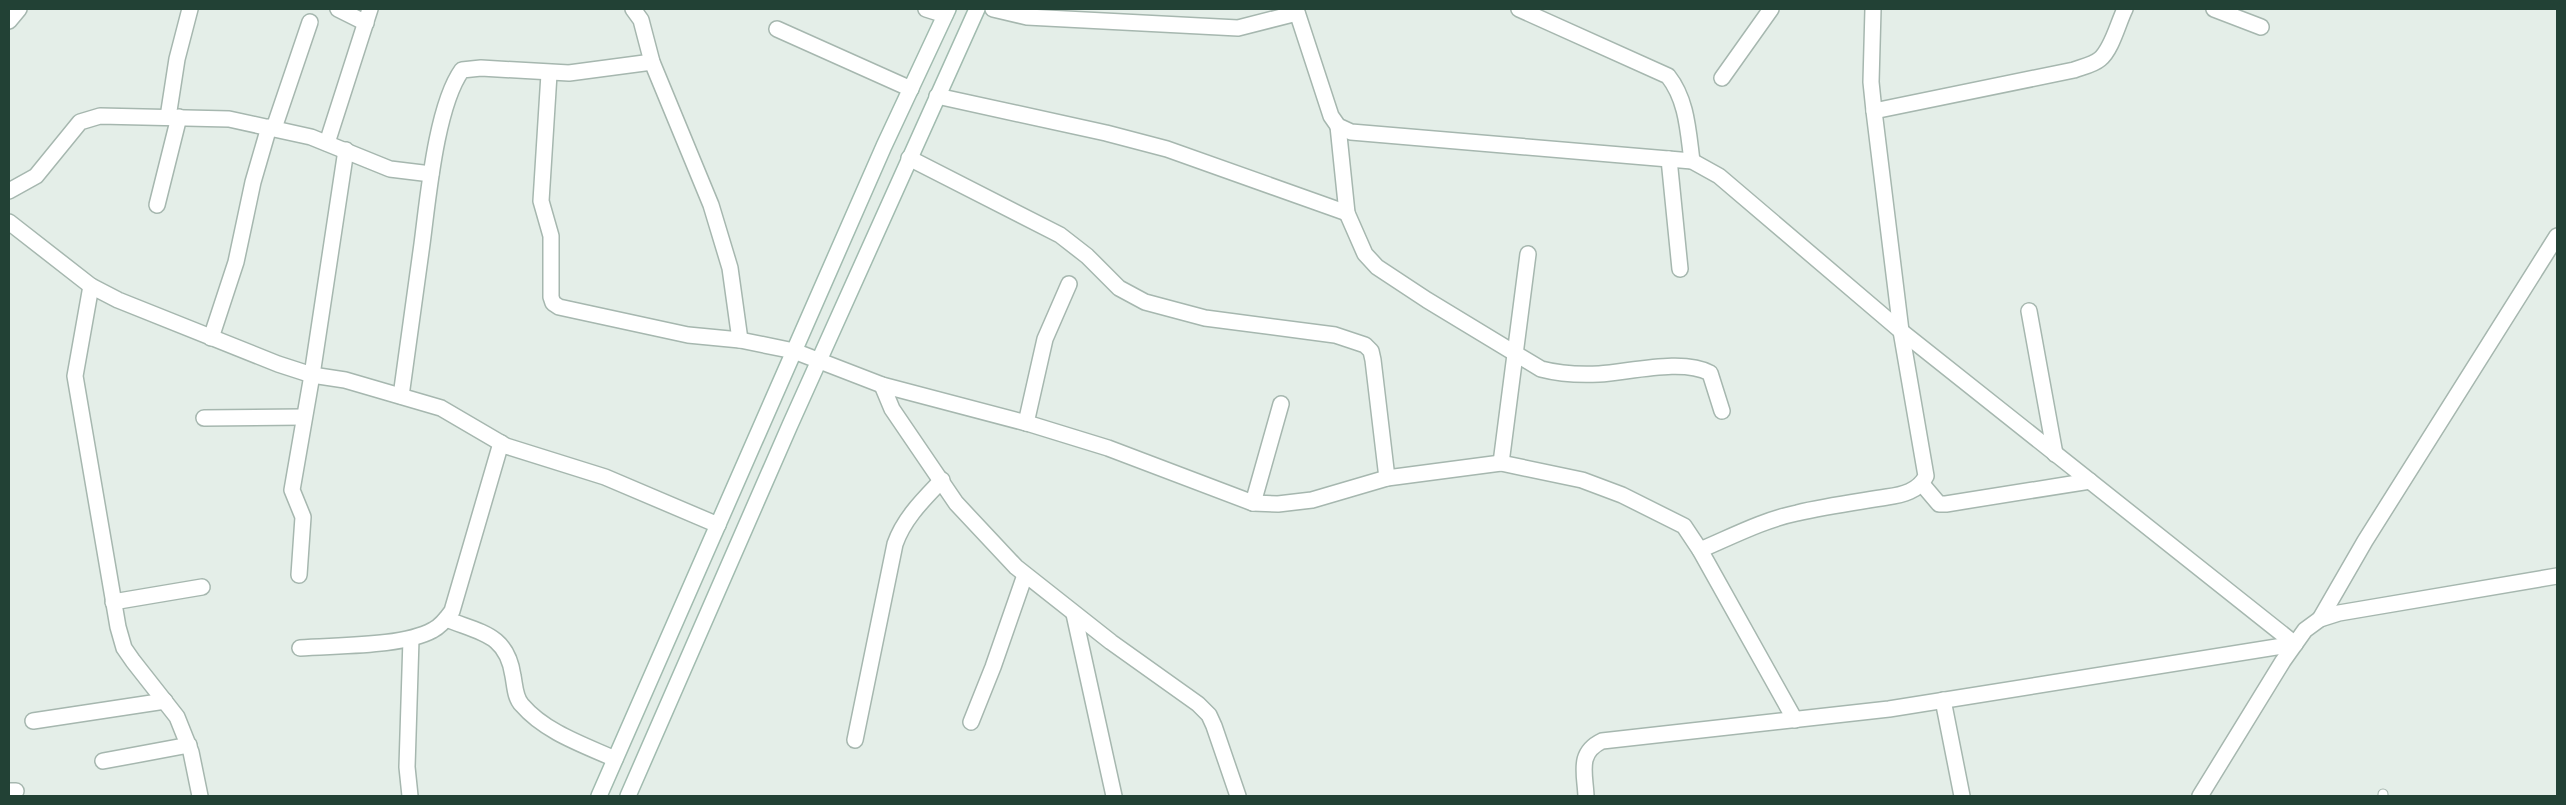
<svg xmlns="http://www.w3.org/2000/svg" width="2566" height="805" font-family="Figtree,sans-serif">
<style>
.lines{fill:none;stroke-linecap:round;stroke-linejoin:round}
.service-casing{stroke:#a6b7af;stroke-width:11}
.minor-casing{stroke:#a6b7af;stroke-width:18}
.secondary-casing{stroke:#a1bbaf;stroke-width:18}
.service{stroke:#fff;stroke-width:9}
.minor{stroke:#fff;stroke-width:15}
.secondary{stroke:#fff;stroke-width:15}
</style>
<rect width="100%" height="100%" fill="#e4eee8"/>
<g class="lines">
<!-- service casing -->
<g class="service-casing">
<polyline id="service" points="2383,794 2383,796"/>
</g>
<!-- minor casing -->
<g class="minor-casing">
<g id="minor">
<polyline points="338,9 366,23"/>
<polyline points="633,9 641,20 652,62 711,205 730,268 740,340"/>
<polyline points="926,9 945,15"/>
<polyline points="993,9 1027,17 1238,28 1297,13"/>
<polyline points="1296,9 1331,116 1338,126 1351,132 1692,161 1719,176 1901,331 2295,644"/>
<path d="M1519,9l149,67c19,24 20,55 24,85"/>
<polyline points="2214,9 2261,27"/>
<polyline points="9,21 19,9"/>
<polyline points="777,29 911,89"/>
<polyline points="549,74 541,201 551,236 551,297 553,303 559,307 688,335 740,340 794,351 882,385 1030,424 1108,448 1253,503 1278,504 1312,500 1387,478 1501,463 1582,480 1622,495 1684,526 1700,550 1795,720"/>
<polyline points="1722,78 1771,9"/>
<polyline points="937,96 1106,133 1167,149 1347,213"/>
<path d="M1874,111l200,-41c8,-3 19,-5 26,-11 12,-10 18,-36 25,-50"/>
<polyline points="168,117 177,59 190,9"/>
<path d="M1338,126l9,87 18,41 12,13 50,33 114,69c19,5 38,6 58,5 31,-2 84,-16 111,-1l12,38"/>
<polyline points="274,128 310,22"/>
<polyline points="327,143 370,9"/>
<polyline points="909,158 1060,235 1087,256 1119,288 1145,302 1205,318 1335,335 1365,345 1371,351 1373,360 1387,478"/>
<polyline points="1669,159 1680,269"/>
<polyline points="9,191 36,176 80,122 100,116 229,119 311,137 390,169 431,174"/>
<polyline points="157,205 179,117"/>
<polyline points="9,222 91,286 118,300 278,364 312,375 345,380 441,408 506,446 605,477 718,525"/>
<polyline points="91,286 75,376 118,627 124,648 133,661 177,717 191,752 200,796"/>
<polyline points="2029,311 2055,454"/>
<polyline points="211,338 236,262 253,182 269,127"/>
<polyline points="882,385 892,409 956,503 1016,567 1111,642 1198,704 1209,715 1214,726 1238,796"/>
<path d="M401,396c7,-51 14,-101 21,-152 6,-45 14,-138 40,-174l19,-2 88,5 83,-11"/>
<polyline points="204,418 304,417"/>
<polyline points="1026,423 1045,339 1069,284"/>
<polyline points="1501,463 1528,254"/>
<polyline points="1922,484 1939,504 1946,504 2090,481"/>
<polyline points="1253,503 1281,404"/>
<path d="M1700,550c31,-13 63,-30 97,-37 29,-7 60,-11 90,-16 15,-2 32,-6 39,-21l-25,-145 -27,-220 -3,-29 2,-73"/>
<polyline points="299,575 303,517 292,490 312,375 346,150"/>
<polyline points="113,602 202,587"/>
<polyline points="1074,614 1114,796"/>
<path d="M446,619c35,14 61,15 67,57 2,10 2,22 9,29 23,27 62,40 93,54"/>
<polyline points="2320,619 2365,541 2557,236"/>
<path d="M300,648c37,-3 102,-1 133,-18 8,-4 14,-12 19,-19l49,-168"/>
<polyline points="1943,700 1962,796"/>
<polyline points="33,721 165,701"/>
<polyline points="971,722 993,667 1025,575"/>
<path d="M855,740l40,-196c9,-26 29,-45 47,-64"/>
<polyline points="103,761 189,745"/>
<polyline points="9,791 16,791"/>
<polyline points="410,796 407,767 411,639"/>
<path d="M1586,796c-1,-23 -9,-43 16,-55l287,-32 406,-65"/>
<polyline points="2200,796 2283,661 2305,630 2320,619 2339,613 2557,576"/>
</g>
</g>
<!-- secondary casing -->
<g class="secondary-casing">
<g id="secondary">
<polyline points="599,796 884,146 948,9"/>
<polyline points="628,796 790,425 977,9"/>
</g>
</g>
<!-- service -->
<use href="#service" class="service"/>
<!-- minor -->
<use href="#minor" class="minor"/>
<!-- secondary -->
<use href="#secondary" class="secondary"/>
</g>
<!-- border -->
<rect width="2566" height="805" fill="none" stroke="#224135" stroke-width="20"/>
</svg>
